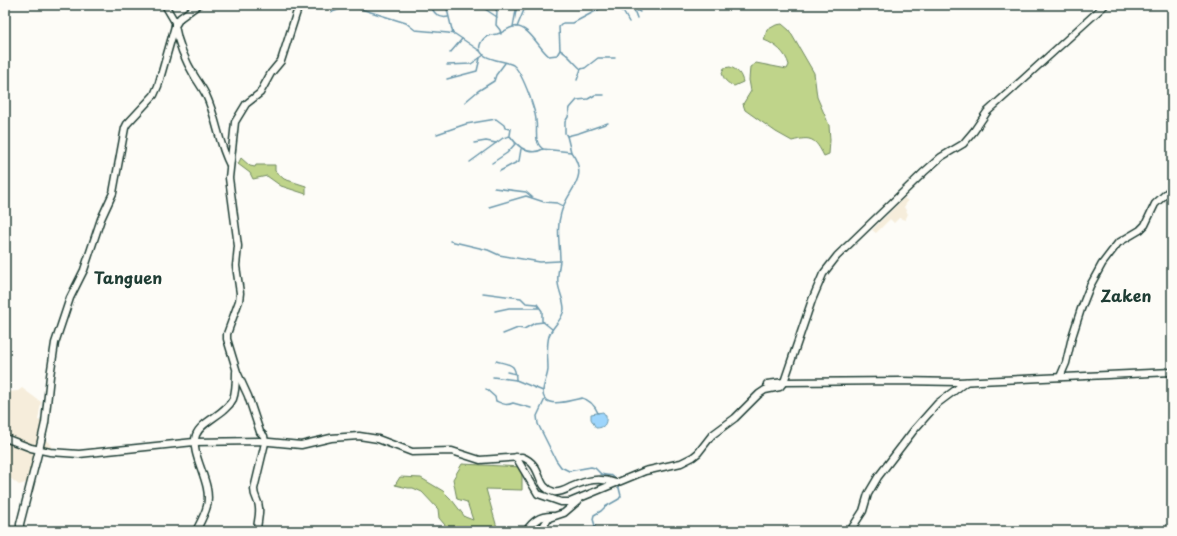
<svg xmlns="http://www.w3.org/2000/svg" width="1177" height="536" font-family="'Playpen Sans',sans-serif">
<style>
.built{fill:#f6eddb}
.green{fill:#bfd48a;stroke:#6f885f}
.water{fill:#9dd5fc;stroke:#6b98ac}
.lines{fill:none;stroke-linecap:round;stroke-linejoin:round}
.stream{stroke:#6b98ac;stroke-width:1.5}
.street-casing{stroke:#1f3d34;stroke-width:9}
.street{stroke:#fdfcf7;stroke-width:6}
.labels{text-anchor:middle;stroke-width:3.5;stroke-linejoin:round;paint-order:stroke}
.quarter-label{font-size:16px;font-weight:bold;fill:#1f3d34;stroke:#fdfcf7}
</style>
<rect width="100%" height="100%" fill="#fdfcf7"/>
<filter id="ink" filterUnits="userSpaceOnUse"><feTurbulence type="fractalNoise" baseFrequency=".025" numOctaves="2"/><feDisplacementMap in="SourceGraphic" scale="8" xChannelSelector="R" yChannelSelector="G"/><feConvolveMatrix kernelMatrix="1 2 1 2 8 2 1 2 1" color-interpolation-filters="sRGB"/></filter>
<g filter="url(#ink)">
<!-- built -->
<g class="built">
<polygon points="904,198 908,201 904,207 908,214 905,220 899,218 894,223 890,219 876,233 872,230"/>
<polygon points="22,388 41,402 38,420 45,423 42,436 52,446 50,452 39,450 31,481 19,485 5,474 5,392 18,391"/>
</g>
<!-- green -->
<g class="green">
<path d="M782,24l7,6 25,43 3,24 12,28 1,15 -1,14 -5,2c-9,-18 -13,-20 -32,-15l-16,-9 -31,-22 -2,-6 8,-13 -2,-11 1,-13 6,-4 31,6 2,-4c-3,-12 -14,-21 -25,-25l3,-10 9,-5z"/>
<path d="M730,67c8,3 11,7 13,15l-9,4c-7,-3 -10,-6 -12,-13l2,-5z"/>
<polygon points="241,158 250,166 255,167 256,165 275,165 275,171 284,179 306,186 306,194 281,186 267,176 253,179 250,173 238,164"/>
<polygon points="462,464 522,467 522,490 486,489 498,531 450,531 439,518 438,509 422,492 413,488 408,488 395,485 400,477 421,478 443,491 452,500 465,517 473,520 467,502 457,499 453,479"/>
</g>
<!-- water -->
<path class="water" d="M603,412l3,4c1,8 -2,12 -10,12l-5,-9v-5z"/>
<g class="lines">
<!-- stream -->
<g class="stream">
<path d="M431,5c2,8 8,14 17,12"/>
<polyline points="447,5 447,9 453,34"/>
<polyline points="494,5 497,12 496,25 500,30 501,34"/>
<polyline points="614,5 624,13 629,22"/>
<polyline points="627,5 640,12"/>
<polyline points="485,9 497,17"/>
<polyline points="634,10 637,18"/>
<polyline points="332,12 349,6 361,9 406,23 415,30 448,33 455,34 480,51"/>
<polyline points="513,27 517,5"/>
<polyline points="517,27 526,5"/>
<path d="M560,50c8,4 14,13 21,19l4,-1 13,-10h17"/>
<polyline points="450,53 462,39"/>
<polyline points="447,65 471,64 484,55"/>
<polyline points="447,79 477,71 480,58"/>
<polyline points="577,80 581,69"/>
<polyline points="465,102 478,91 494,81 496,75 505,63"/>
<polyline points="437,134 466,124 496,119 504,125 505,128 511,129 510,135"/>
<polyline points="567,136 565,133 565,122 568,117 570,108 577,100 588,99 595,95 604,95"/>
<polyline points="474,143 486,141 496,143"/>
<polyline points="571,152 567,136 579,133 608,123"/>
<path d="M470,162l33,-24 7,-2c8,11 19,21 33,13"/>
<polyline points="492,163 507,153 515,144"/>
<polyline points="500,171 519,161 521,149"/>
<polyline points="494,188 526,192 532,197"/>
<polyline points="489,207 526,196 544,202 557,203 563,206"/>
<polyline points="450,241 488,250 499,255 540,262 559,261"/>
<polyline points="483,293 521,298 526,303 537,304 542,311 542,321 552,329"/>
<polyline points="495,311 509,308 539,308"/>
<polyline points="503,334 518,328 524,329 535,323 544,322"/>
<path d="M496,361c14,4 20,2 20,19l27,11"/>
<polyline points="507,372 516,374"/>
<polyline points="493,377 516,380"/>
<path d="M486,389l9,8 1,4c7,3 10,5 17,2l18,5"/>
<path d="M545,399l-8,17 1,8 18,36 5,7 8,4 22,-4 4,1 6,6c8,3 10,-2 16,7"/>
<path d="M598,413c-3,-7 -8,-13 -16,-15 -9,2 -31,9 -37,1 -6,-8 3,-21 3,-30 0,-11 -2,-22 1,-33 3,-10 14,-16 15,-27 0,-9 -5,-17 -6,-26 -1,-7 1,-15 2,-22 0,-16 -4,-32 1,-48 6,-24 30,-34 10,-61l-28,-3c-10,-7 -5,-19 -7,-28 0,-8 -4,-16 -6,-24 -3,-8 -10,-27 -17,-32 -9,-5 -37,-5 -33,-20 3,-9 10,-10 17,-11 6,-1 11,-6 16,-7 16,-3 25,21 36,29l8,-1 3,-5 -1,-23 4,-4h10l34,-18"/>
<polyline points="578,531 580,530 583,531"/>
<polyline points="586,531 594,529 595,526 593,519 594,515 601,511 605,507 619,499 621,496 618,484"/>
</g>
<!-- street casing -->
<g class="street-casing">
<g id="street">
<path d="M198,5l-18,13 -5,8c3,17 11,36 20,51 4,6 8,12 11,18 11,23 12,48 24,70"/>
<polyline points="1060,377 1066,363 1072,337 1081,309 1090,286 1102,264 1118,243 1140,230 1145,225 1155,204 1172,188"/>
<polyline points="767,384 784,382 901,381 958,382 1172,372"/>
<path d="M5,438l26,10 19,4 29,2 115,-12 65,-1 42,4 30,-7 28,-2 19,3 34,13 40,-1 28,9 42,-3c22,8 13,31 32,35 6,1 11,-2 17,-5 16,-7 28,-10 45,-4"/>
<polyline points="516,457 538,494 561,502 570,502 645,471 681,463 693,457 698,453 712,435 735,418 759,394 765,390 780,387 784,382 812,300 823,274 837,256 924,172 941,157 963,144 974,131 987,112 1105,5"/>
<polyline points="20,531 20,524 39,450 45,423 50,376 55,343 70,298 84,270 101,219 113,193 125,128 127,124 154,95 158,86 175,26 175,22 165,5"/>
<path d="M196,531c4,-8 9,-17 11,-25 6,-24 -18,-51 -11,-71 5,-14 30,-21 37,-36 3,-8 3,-19 3,-27"/>
<path d="M257,531c0,-8 3,-16 2,-23 0,-8 -5,-10 -5,-19l11,-46 -1,-7 -4,-4 -12,-36 -11,-24 -10,-33v-5l12,-33 1,-8 -4,-27 2,-20 -9,-68 6,-56 11,-18 14,-11 11,-20 10,-12 18,-56"/>
<path d="M526,531c7,-10 13,-15 26,-15"/>
<polyline points="540,531 549,518 564,513 578,501"/>
<polyline points="850,531 863,511 868,494 878,477 914,430 938,403 966,382"/>
</g>
</g>
<!-- street -->
<use href="#street" class="street"/>
</g>
</g>
<g class="labels">
<!-- quarter labels -->
<g class="quarter-label">
<text x="128" y="284">Tanguen</text>
<text x="1126" y="302">Zaken</text>
</g>
</g>
<!-- margin -->
<rect width="1177" height="536" fill="none" stroke="#fdfcf7" stroke-width="20"/>
<rect x="10" y="10" width="1157" height="516" fill="none" stroke="#1f3d34" stroke-width="1.5" filter="url(#ink)"/>
</svg>
